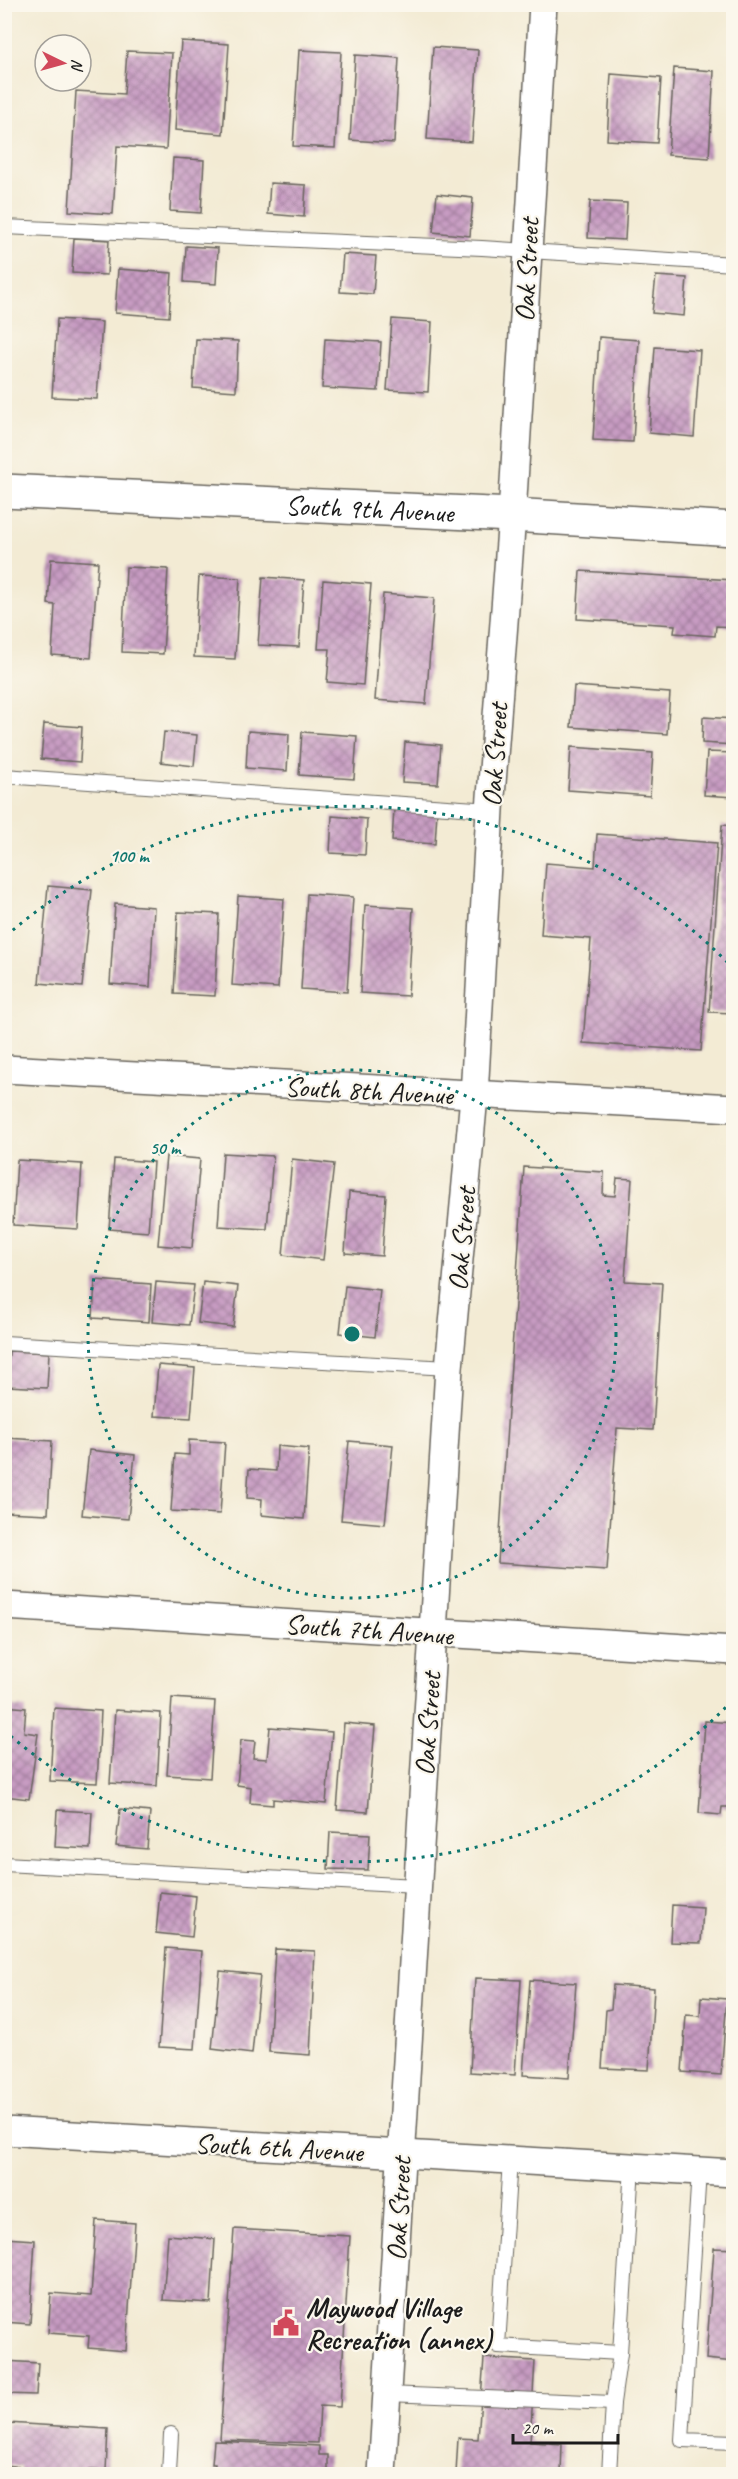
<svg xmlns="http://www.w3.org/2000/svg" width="738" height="2479" font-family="Caveat,sans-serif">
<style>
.building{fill:url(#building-cross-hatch)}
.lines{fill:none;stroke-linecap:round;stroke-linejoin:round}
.service-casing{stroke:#67645c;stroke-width:16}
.minor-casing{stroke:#67645c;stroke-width:30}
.tertiary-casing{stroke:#67645c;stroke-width:36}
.service{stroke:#fff;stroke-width:14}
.minor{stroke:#fff;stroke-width:27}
.tertiary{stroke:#fff;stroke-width:33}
.ring{fill:none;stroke:#0f766e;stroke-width:3;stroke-dasharray:3 6}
.labels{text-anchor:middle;stroke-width:4.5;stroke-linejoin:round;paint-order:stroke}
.street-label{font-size:28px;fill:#1c1c1c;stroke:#fbf7ec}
.poi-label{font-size:28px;font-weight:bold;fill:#1c1c1c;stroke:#fbf7ec;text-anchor:start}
.centre{fill:#0f766e;stroke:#fbf7ec;stroke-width:3}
.ring-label{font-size:18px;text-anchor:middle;font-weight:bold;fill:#0f766e;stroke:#fbf7ec;stroke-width:4.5;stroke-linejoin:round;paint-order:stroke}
</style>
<defs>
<pattern id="building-cross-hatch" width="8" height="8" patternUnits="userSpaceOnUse" patternTransform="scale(1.5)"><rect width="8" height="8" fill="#c79bc2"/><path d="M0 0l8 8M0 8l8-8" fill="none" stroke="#a17e9d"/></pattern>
</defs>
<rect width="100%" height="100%" fill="#fbf7ec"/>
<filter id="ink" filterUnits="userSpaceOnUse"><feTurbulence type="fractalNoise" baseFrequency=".0167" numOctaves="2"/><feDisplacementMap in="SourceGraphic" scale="12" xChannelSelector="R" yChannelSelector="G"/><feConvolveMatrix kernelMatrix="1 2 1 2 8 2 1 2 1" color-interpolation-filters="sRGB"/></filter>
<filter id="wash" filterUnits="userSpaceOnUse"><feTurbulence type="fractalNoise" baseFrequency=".008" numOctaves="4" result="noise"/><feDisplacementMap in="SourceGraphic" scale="24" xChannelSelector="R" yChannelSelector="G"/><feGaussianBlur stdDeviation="1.35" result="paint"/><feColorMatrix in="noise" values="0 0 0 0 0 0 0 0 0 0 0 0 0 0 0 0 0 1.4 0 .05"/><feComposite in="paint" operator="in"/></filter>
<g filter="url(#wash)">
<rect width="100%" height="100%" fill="#f3ebd4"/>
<g id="blocks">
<!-- building -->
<g class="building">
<polygon points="181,41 229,44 223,134 175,130"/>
<polygon points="433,47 478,50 472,142 427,139"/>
<polygon points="299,50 341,52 335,148 293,146"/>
<polygon points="127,51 172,53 166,149 117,146 113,214 69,211 76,91 124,94"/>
<polygon points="355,55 399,58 394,143 350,140"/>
<polygon points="674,68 714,71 709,158 668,155"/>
<polygon points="611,74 661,78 657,143 607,140"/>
<polygon points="173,158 204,160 201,213 170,211"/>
<polygon points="270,183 306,185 304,217 268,214"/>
<polygon points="437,194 473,198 470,236 433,232"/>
<polygon points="590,201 627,203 625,240 588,238"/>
<polygon points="74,238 109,240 107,275 72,273"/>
<polygon points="186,246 218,248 216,284 184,282"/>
<polygon points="343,254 376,256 373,294 340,292"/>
<polygon points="118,269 172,273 169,317 115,313"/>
<polygon points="656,276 687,278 684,316 652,313"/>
<polygon points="57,319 102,322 97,399 52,397"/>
<polygon points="392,319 432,322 428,392 387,390"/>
<polygon points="599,337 639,340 633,442 593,440"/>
<polygon points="196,339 238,341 236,391 193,388"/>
<polygon points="325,339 381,342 378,391 322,388"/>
<polygon points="655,347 700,350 694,437 649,433"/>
<polygon points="51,559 98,562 91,658 52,655 55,605 48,604"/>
<polygon points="126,567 168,569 163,654 122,652"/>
<polygon points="580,571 734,580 734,627 716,626 715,636 674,633 675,625 577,619"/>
<polygon points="199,576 240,578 235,659 194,657"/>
<polygon points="263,577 304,580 299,647 258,645"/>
<polygon points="323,580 371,584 363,685 327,682 330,649 318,649"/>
<polygon points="383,594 434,598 426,704 375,700"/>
<polygon points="574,686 670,693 667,734 571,727"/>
<polygon points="703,717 734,719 734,745 702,743"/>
<polygon points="44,724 82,727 80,762 41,759"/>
<polygon points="248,731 289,734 287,771 246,768"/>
<polygon points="164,732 197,735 194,766 161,762"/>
<polygon points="302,732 357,736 354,779 299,775"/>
<polygon points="405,742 441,745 438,784 402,782"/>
<polygon points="571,747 653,753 650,796 568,790"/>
<polygon points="707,752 734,753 734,797 704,795"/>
<polygon points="394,809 437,812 435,844 392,841"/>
<polygon points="332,816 367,819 365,855 330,853"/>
<polygon points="722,825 734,826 734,1013 709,1012"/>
<polygon points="597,834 717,843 701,1051 583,1043 591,939 541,935 546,863 595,867"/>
<polygon points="48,886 92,890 82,987 39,983"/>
<polygon points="307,894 353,897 347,992 301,989"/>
<polygon points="238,896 284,899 278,988 232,985"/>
<polygon points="115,904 154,907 150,987 110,984"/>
<polygon points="365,905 413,908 408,996 360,993"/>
<polygon points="178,912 219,914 215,996 174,994"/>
<polygon points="223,1153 273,1156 267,1229 218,1226"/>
<polygon points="166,1156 200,1159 192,1248 158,1245"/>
<polygon points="114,1159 153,1162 148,1232 109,1229"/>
<polygon points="292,1159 334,1164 323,1260 283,1255"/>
<polygon points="17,1160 82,1164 78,1229 13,1225"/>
<polygon points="524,1167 604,1172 603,1195 615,1196 617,1178 632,1179 625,1281 662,1283 653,1430 617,1428 607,1570 498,1563"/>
<polygon points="349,1192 386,1195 382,1256 345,1253"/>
<polygon points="95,1280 151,1284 149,1322 93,1318"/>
<polygon points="156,1282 194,1285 189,1325 152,1322"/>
<polygon points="203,1282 238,1286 233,1327 198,1323"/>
<polygon points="345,1286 380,1290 375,1337 340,1333"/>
<polygon points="9,1351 49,1353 47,1388 7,1386"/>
<polygon points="158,1365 195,1368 191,1418 154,1416"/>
<polygon points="7,1438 52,1441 48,1514 4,1512"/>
<polygon points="189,1440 225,1442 220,1514 171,1511 175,1454 189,1455"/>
<polygon points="349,1441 393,1445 385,1524 341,1520"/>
<polygon points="277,1446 309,1449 304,1519 261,1515 262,1499 247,1498 249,1469 276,1471"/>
<polygon points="89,1450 135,1455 128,1519 82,1515"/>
<polygon points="172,1698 215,1701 210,1778 167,1775"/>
<polygon points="4,1706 26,1708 24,1732 38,1734 29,1799 4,1796"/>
<polygon points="54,1708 101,1711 97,1783 50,1781"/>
<polygon points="115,1710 161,1713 157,1786 110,1783"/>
<polygon points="705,1721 734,1723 734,1807 722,1807 721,1815 699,1813"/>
<polygon points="344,1723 375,1726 368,1812 337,1810"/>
<polygon points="270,1727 332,1732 326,1804 273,1799 273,1805 250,1803 251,1787 237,1785 241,1740 255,1741 253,1758 267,1759"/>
<polygon points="120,1809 150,1812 147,1849 116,1846"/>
<polygon points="57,1810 92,1812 90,1849 55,1847"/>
<polygon points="330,1832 370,1834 368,1870 328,1869"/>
<polygon points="160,1892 196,1896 192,1937 156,1933"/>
<polygon points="672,1905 703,1907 701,1943 670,1942"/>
<polygon points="166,1948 202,1951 195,2049 159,2047"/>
<polygon points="275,1949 315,1951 310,2055 269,2052"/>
<polygon points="220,1971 260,1975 252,2054 212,2049"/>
<polygon points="475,1978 521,1980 515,2075 470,2072"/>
<polygon points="530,1980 576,1983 569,2078 523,2075"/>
<polygon points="613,1985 654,1988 649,2070 602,2068 606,2010 611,2009"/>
<polygon points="701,1997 727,1999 721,2075 682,2072 686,2015 700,2016"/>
<polygon points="96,2220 135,2223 126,2351 88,2348 89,2336 48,2333 51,2293 91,2296"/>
<polygon points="234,2229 350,2236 340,2407 320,2406 318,2443 220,2440"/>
<polygon points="168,2235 215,2239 211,2303 163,2300"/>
<polygon points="4,2238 35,2240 30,2324 4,2322"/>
<polygon points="714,2248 734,2249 734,2362 706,2359"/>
<polygon points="484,2358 535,2361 530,2442 562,2444 561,2474 456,2474 458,2438 478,2439"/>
<polygon points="4,2361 38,2363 36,2395 4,2394"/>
<polygon points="7,2423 108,2429 106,2471 90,2470 90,2474 21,2474 21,2467 5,2465"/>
<polygon points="214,2441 319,2446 319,2455 328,2455 328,2474 214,2474 215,2464 212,2464"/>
</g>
</g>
</g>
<g filter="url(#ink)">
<use href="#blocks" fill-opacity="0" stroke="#67645c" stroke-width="1.5"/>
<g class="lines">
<!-- service casing -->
<g class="service-casing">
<g id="service">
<polyline points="4,227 482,248 734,264"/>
<polyline points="4,776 490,810"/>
<polyline points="4,1343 449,1368"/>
<polyline points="4,1864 417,1886"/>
<polyline points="510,2160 498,2346 620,2353 632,2167"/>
<polyline points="699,2171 682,2440 734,2442"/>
<polyline points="387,2394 613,2403"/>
<polyline points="169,2474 171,2434"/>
<polyline points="609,2474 613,2403 620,2353"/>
</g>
</g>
<!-- minor casing -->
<g class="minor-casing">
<g id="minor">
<polyline points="4,1069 734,1108"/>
<polyline points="4,1606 734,1651"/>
<polyline points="4,2131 734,2173"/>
<polyline points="382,2474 449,1368 474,1096 490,810 512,515 543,4"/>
</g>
</g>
<!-- tertiary casing -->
<g class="tertiary-casing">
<g id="tertiary">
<path id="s1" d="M4,491l508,24 222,14"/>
</g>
</g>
<!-- service -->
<use href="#service" class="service"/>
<!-- minor -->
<use href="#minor" class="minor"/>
<!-- tertiary -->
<use href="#tertiary" class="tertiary"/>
</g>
</g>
<!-- distance rings -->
<g class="ring">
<circle cx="352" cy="1334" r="264"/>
<path d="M732 1701A528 528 0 0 1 6 1732M6 936A528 528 0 0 1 732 967"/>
</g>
<!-- icons -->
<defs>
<g id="civic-bare" transform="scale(2.07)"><path d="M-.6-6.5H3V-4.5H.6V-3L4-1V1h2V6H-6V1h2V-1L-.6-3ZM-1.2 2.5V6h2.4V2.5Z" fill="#d1495b" stroke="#fbf7ec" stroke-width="2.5" paint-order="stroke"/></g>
</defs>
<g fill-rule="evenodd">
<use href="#civic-bare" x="286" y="2323"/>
</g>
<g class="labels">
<!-- street labels -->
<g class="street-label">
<text transform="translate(526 270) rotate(-87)" y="10">Oak Street</text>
<text dy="10" stroke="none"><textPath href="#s1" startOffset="366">South 9th Avenue</textPath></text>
<text transform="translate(494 755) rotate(-86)" y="10">Oak Street</text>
<text transform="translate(369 1090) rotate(3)" y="10">South 8th Avenue</text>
<text transform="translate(461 1239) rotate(-85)" y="10">Oak Street</text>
<text transform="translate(369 1629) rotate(4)" y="10">South 7th Avenue</text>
<text transform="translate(427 1724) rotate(-86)" y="10">Oak Street</text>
<text transform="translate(279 2147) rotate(3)" y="10">South 6th Avenue</text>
<text transform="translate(398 2209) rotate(-87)" y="10">Oak Street</text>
</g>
<!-- poi labels -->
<g class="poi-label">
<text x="306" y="2317">Maywood Village<tspan x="306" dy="32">Recreation (annex)</tspan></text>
</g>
</g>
<circle cx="352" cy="1334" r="9" class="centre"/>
<g class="ring-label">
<text x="129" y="862">100 m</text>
<text x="165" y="1154">50 m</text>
</g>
<!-- margin -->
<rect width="738" height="2479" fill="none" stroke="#fbf7ec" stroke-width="24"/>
<!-- north arrow -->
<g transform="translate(63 63) rotate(95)"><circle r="28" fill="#fbf7ec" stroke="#a29f99" stroke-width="1.5"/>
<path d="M0-4.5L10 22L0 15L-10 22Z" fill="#d1495b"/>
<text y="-9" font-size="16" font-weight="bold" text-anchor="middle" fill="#1c1c1c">N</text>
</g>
<!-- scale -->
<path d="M513 2434v9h105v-9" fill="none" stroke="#1c1c1c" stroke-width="3"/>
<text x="522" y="2434" font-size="18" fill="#1c1c1c" stroke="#fbf7ec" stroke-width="4.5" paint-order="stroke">20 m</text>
</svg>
